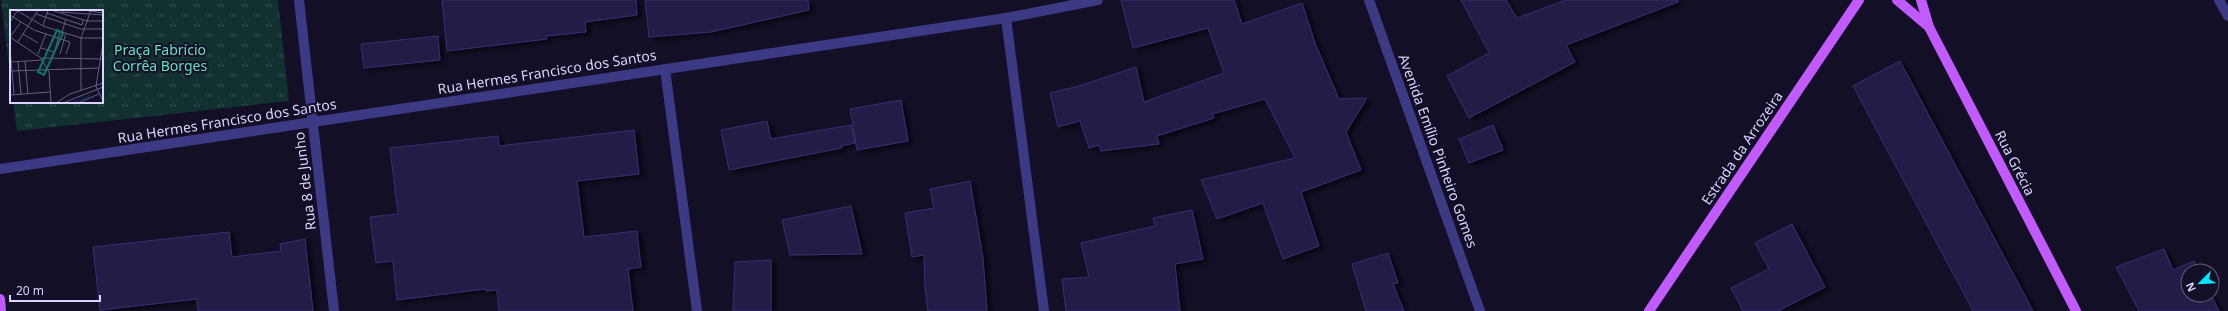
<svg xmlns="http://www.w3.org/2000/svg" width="2228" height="311" font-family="'Noto Sans',sans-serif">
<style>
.park{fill:url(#park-tufts)}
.building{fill:#241b47;stroke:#3b2d73;filter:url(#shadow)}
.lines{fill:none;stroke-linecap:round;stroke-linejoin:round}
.minor{stroke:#3d3a85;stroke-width:10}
.major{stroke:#c25bff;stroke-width:10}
.labels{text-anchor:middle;stroke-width:4;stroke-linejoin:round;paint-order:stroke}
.park-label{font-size:14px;fill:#5fe0c0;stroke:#130f26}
.street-label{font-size:14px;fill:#d9d4ff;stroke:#130f26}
.inset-river{fill:none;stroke:#0c2248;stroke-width:2}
.inset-road{fill:none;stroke:#625e7d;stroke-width:1}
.view{fill:#0f766e;fill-opacity:0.15;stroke:#0f766e;stroke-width:2}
.inset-edge{fill:none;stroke:#d9d4ff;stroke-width:2}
</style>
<defs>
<pattern id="park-tufts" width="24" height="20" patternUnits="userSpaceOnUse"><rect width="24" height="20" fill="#12302f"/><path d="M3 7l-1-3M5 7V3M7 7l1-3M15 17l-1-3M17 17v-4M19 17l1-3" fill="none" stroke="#344d4e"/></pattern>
<filter id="shadow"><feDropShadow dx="4.5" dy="2.5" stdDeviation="2" flood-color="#0009"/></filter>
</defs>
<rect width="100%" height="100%" fill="#130f26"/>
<!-- park -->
<polygon class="park" points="1,0 278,0 289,101 17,131 13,102 102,102 102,11 11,11 11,83"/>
<!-- building -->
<g class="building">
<polygon points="442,0 636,0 637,15 585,22 586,32 546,36 547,39 447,51"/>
<polygon points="645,0 808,0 809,10 711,32 649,37"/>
<polygon points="1121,0 1234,0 1242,24 1302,3 1315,43 1339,99 1367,98 1346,132 1361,170 1301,192 1319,246 1283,259 1263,203 1217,219 1201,180 1295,158 1265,99 1212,114 1214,118 1157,136 1159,144 1101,151 1099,145 1089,148 1080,121 1058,127 1050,93 1079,86 1136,67 1144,102 1224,73 1208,28 1133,48"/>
<polygon points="1461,0 1506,0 1517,18 1566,0 1678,0 1678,2 1566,45 1575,62 1469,118 1447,76 1489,53"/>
<polygon points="438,36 440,60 364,68 361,44"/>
<polygon points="1900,61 2033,311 1973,311 1853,86"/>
<polygon points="901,100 908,141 857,150 850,109"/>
<polygon points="767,121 771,139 851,125 855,143 841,146 842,148 729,170 721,130"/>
<polygon points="1493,125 1503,150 1469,163 1459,139"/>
<polygon points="634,130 639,174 577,181 584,237 637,231 641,267 628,269 633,311 499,311 497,290 486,291 485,289 397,300 393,261 376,263 370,217 398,214 390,148 498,136 499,146"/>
<polygon points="970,181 983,258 987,311 928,311 925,289 924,255 912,257 905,213 934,208 930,189"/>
<polygon points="851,206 862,254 790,255 782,220"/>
<polygon points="1192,210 1203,259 1175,264 1180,311 1066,311 1062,279 1089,277 1081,243 1155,226 1153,218"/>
<polygon points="1792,224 1825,287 1778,311 1743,311 1731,288 1769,269 1755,243"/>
<polygon points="229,232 232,257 281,251 280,244 305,239 313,311 198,311 197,299 100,310 93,247"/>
<polygon points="2164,249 2173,270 2194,261 2199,271 2188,271 2188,295 2211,295 2219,311 2139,311 2116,267"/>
<polygon points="1388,253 1398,283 1393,284 1404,311 1366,311 1352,264"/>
<polygon points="771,260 771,311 733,311 735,262"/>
</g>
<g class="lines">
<!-- minor -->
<g class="minor">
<polyline points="299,0 334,311"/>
<polyline points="1369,0 1480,311"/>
<polyline points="2219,0 2228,16"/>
<polyline points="1006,18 1044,311"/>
<polyline points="665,69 697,311"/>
<polyline points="0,169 1006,18 1098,0"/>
</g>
<!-- major -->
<g class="major">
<polyline points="1897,0 1929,27"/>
<polyline points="1921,0 1929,27 2076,311"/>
<polyline points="0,299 1,311"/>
<polyline points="1649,311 1859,0"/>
</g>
</g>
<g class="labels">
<!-- park labels -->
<g class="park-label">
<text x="160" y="55">Praça Fabrício<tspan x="160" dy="16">Corrêa Borges</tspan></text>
</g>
<!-- street labels -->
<g class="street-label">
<text transform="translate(547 72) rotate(-9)" y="5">Rua Hermes Francisco dos Santos</text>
<text transform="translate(227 121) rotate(-9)" y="5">Rua Hermes Francisco dos Santos</text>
<text transform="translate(1742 148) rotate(-56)" y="5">Estrada da Arrozeira</text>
<text transform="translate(1438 151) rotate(70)" y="5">Avenida Emílio Pinheiro Gomes</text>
<text transform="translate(2015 163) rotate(63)" y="5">Rua Grécia</text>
<text transform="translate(305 181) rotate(-97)" y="5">Rua 8 de Junho</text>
</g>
</g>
<!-- overview -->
<g transform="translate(10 10)">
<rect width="93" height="93" fill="#130f26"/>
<path class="inset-river" d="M62,93l18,-7"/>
<path class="inset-road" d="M6,0l27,16 38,12h22M41,0l36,11h16M73,0l20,3M51,2l42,3M37,3l35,12 1,-5M26,4l45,15h22M0,5l24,15 36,12 -4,12M0,12l8,-12M33,16l5,-16M52,22l4,-13M13,24l15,9M0,27l11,-15M0,27l31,21 8,14 2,31M8,32l20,-32M0,38l4,46M31,38l13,4M28,44l8,-20M44,44l6,-23M50,44l6,-21M31,48l62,1M15,51l3,33M1,52l31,-2M8,52l3,32M0,61l89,-3M71,80v-52l10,-28M0,85l40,-3M92,89l-6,-13 7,-43M46,93l14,-9 33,-11M53,93l40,-16M68,93l21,-9"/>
<path class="view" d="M47,20l6,3 -19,42 -6,-3z"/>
<rect width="93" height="93" class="inset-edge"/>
</g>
<!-- north arrow -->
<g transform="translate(2200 283) rotate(246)"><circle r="19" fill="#130f26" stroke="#625e7d"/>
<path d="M0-3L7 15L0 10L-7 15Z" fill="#00e5ff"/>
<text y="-6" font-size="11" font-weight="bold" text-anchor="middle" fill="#d9d4ff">N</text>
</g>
<!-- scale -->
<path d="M10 295v6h90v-6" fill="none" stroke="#d9d4ff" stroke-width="2"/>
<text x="16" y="295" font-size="12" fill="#d9d4ff" stroke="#130f26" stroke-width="3" paint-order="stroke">20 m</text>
</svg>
